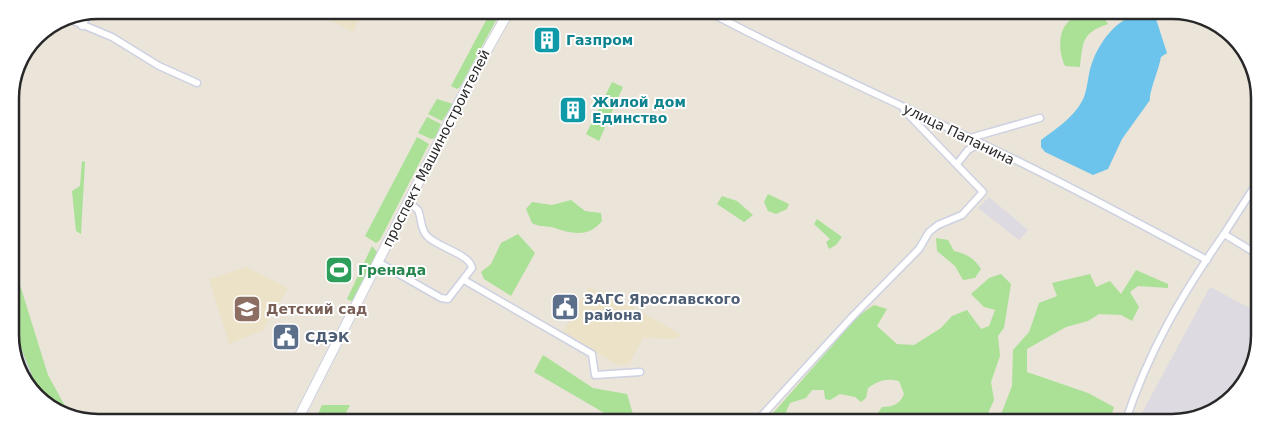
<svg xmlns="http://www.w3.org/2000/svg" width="1270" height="433" font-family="'DejaVu Sans',sans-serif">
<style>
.industrial{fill:#dddae2}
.education{fill:#ece2c8}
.green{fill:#abe196}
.water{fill:#6cc4ec}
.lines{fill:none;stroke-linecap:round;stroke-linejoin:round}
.street-casing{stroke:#ced1e1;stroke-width:9}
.secondary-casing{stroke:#ced1e1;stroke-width:11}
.street{stroke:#fff;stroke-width:6}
.secondary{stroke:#fff;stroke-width:9}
.labels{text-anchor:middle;stroke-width:4;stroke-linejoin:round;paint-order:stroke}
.culture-label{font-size:14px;font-weight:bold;fill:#0d838f;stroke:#fff;text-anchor:start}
.street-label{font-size:14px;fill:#282828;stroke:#fff}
.leisure-label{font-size:14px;font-weight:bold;fill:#27864d;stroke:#fff;text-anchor:start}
.service-label{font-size:14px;font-weight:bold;fill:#4e5e75;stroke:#fff;text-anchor:start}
.education-label{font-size:14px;font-weight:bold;fill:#785e54;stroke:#fff;text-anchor:start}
.rim{fill:none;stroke:#282828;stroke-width:2.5}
</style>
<rect width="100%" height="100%" fill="#eae4d9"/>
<!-- industrial -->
<g class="industrial">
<polygon points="989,197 1028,230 1019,240 978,208"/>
<polygon points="1210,287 1257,312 1257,358 1226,405 1178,423 1162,423 1142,413"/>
</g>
<!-- education -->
<g class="education">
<polygon points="312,11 363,11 353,32"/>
<polygon points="247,267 288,288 263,330 229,344 209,279"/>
<polygon points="589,287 599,292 605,291 680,334 677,339 643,338 629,364 617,365 563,332"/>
</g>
<!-- green -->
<g class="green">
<polygon points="491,11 501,11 460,87 457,89 451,86"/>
<path d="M1092,13h9l7,11c-26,9 -25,17 -28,43l-15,-1c-6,-13 -8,-34 4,-45 5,-4 16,-6 23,-8z"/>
<polygon points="612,82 623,87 599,141 586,134"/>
<polygon points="437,99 453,104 442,121 428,114"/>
<polygon points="427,117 441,124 435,138 431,139 418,133"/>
<polygon points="417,137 429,144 380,240 376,243 365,236"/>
<polygon points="82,161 85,162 81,234 76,231 72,191 80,186"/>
<polygon points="768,194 789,204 787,209 776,214 768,211 764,202"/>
<polygon points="722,196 737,201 753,215 744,222 717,204"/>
<path d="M571,200l14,11 16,2 1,8c-15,18 -31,12 -51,6 -7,-1 -12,0 -19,-4l-6,-14 6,-7 20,3z"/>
<polygon points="817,219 842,237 836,245 829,249 826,242 830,239 814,224"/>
<polygon points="518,234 535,253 511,296 484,279 481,272 491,264 501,243"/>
<path d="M936,238l12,2 6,11c13,3 20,7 27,18l-6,9 -12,2 -8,-14 -18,-15z"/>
<polygon points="372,246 377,252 354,300 351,301 347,299"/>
<polygon points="11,256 48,375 71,417 46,402 31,374 17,340 11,321"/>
<polygon points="1136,270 1168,284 1168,288 1138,286 1130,292 1139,307 1132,321 1121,315 1099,314 1088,321 1066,327 1027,349 1027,372 1088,393 1114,407 1109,423 998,422 1012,386 1013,350 1029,332 1039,303 1057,296 1052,283 1090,274 1096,287 1110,281 1121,294"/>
<path d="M1001,274l10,10 -7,44 -6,8 2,20 -9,26 3,18 -10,22h-117l6,-2 9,-13c11,0 18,-3 22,-13l-5,-13c-13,-3 -20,-1 -31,7l-2,10 -5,4 -6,-5 -15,-3 -10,6 -5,-1 -1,-9h-12l-6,8 -16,5 -4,9 4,6 -3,3 -7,1 -2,-8 -9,3 -1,5h-7l14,-11 83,-95 16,-11 13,4 -10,17 20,18 17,1 27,-17 11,-12 15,-6 14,19 8,-3 6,-16 -11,-3 -13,-13 18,-16z"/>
<polygon points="543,355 593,388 627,394 635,421 618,421 534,372"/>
<polygon points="322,405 350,405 342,421 315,421"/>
</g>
<!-- water -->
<path class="water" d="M1146,13l10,6 11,34 -6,4c-2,12 -12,35 -11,43l-28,39 -14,30 -15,6 -48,-23 -4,-5v-7c16,-12 35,-24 43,-43 4,-11 4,-24 8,-34 8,-23 28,-49 54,-50z"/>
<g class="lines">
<!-- street casing -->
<g class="street-casing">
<g id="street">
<path d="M709,12c85,45 172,84 259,125 81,38 160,80 239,123"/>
<polyline points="64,17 112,37 159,66 197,83"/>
<polyline points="82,26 89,12"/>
<polyline points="970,138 1040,118"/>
<polyline points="957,164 968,150 980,143"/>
<polyline points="1224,234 1258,181"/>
<path d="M378,262l63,36 7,1 24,-31c-2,-14 -35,-21 -45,-32 -7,-7 -5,-17 -9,-26l-10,-8"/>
<polyline points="464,280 592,354 595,375 640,372"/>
<polyline points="756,422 851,318 919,249 929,232 938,225 962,215 983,192 904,110"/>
<path d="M1125,423c23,-71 57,-129 99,-189l33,20"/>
</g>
</g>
<!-- secondary casing -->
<g class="secondary-casing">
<g id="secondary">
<polyline points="12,340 34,395"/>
<polyline points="297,421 473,75 509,11"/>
</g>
</g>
<!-- street -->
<use href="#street" class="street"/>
<!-- secondary -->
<use href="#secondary" class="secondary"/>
</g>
<!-- icons -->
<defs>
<g id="building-square" transform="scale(1.4375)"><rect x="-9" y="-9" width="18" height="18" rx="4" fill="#0f9aa8" stroke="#fff"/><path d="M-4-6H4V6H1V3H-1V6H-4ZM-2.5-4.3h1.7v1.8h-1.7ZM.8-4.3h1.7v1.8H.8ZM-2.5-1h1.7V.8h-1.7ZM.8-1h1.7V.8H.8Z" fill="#fff"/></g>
<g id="stadium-square" transform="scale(1.4375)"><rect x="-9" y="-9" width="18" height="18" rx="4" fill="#2e9e5b" stroke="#fff"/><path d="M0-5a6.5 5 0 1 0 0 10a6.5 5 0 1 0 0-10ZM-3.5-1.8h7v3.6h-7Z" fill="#fff"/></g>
<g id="civic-square" transform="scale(1.4375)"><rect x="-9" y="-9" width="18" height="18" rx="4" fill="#5c6f8a" stroke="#fff"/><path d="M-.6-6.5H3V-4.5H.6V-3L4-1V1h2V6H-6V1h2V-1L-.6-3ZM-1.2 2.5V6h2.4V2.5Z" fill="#fff"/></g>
<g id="school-square" transform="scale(1.4375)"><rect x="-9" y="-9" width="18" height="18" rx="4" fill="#8d6e63" stroke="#fff"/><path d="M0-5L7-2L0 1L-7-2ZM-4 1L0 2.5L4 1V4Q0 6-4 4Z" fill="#fff"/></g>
</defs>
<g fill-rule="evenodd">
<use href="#building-square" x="547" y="40"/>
<use href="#building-square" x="573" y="110"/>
<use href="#stadium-square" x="339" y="270"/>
<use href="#civic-square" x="565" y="307"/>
<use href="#school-square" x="247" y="309"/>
<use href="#civic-square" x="286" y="337"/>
</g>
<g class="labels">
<!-- culture labels -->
<g class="culture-label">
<text x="566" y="45">Газпром</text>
<text x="592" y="107">Жилой дом<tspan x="592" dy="16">Единство</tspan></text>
</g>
<!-- street labels -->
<g class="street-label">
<text transform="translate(959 134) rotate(26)" y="5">улица Папанина</text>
<text transform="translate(436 148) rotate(-63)" y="5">проспект Машиностроителей</text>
</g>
<!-- leisure labels -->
<g class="leisure-label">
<text x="358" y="275">Гренада</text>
</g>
<!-- service labels -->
<g class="service-label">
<text x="584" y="304">ЗАГС Ярославского<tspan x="584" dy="16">района</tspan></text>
<text x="305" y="342">СДЭК</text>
</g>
<!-- education labels -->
<g class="education-label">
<text x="266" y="314">Детский сад</text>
</g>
</g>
<!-- crop -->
<path d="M0 0H1270V433H0ZM98 19H1172A79 79 0 0 1 1251 98V335A79 79 0 0 1 1172 414H98A79 79 0 0 1 19 335V98A79 79 0 0 1 98 19Z" fill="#fff" fill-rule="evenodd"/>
<path class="rim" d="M98 19H1172A79 79 0 0 1 1251 98V335A79 79 0 0 1 1172 414H98A79 79 0 0 1 19 335V98A79 79 0 0 1 98 19Z"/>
</svg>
